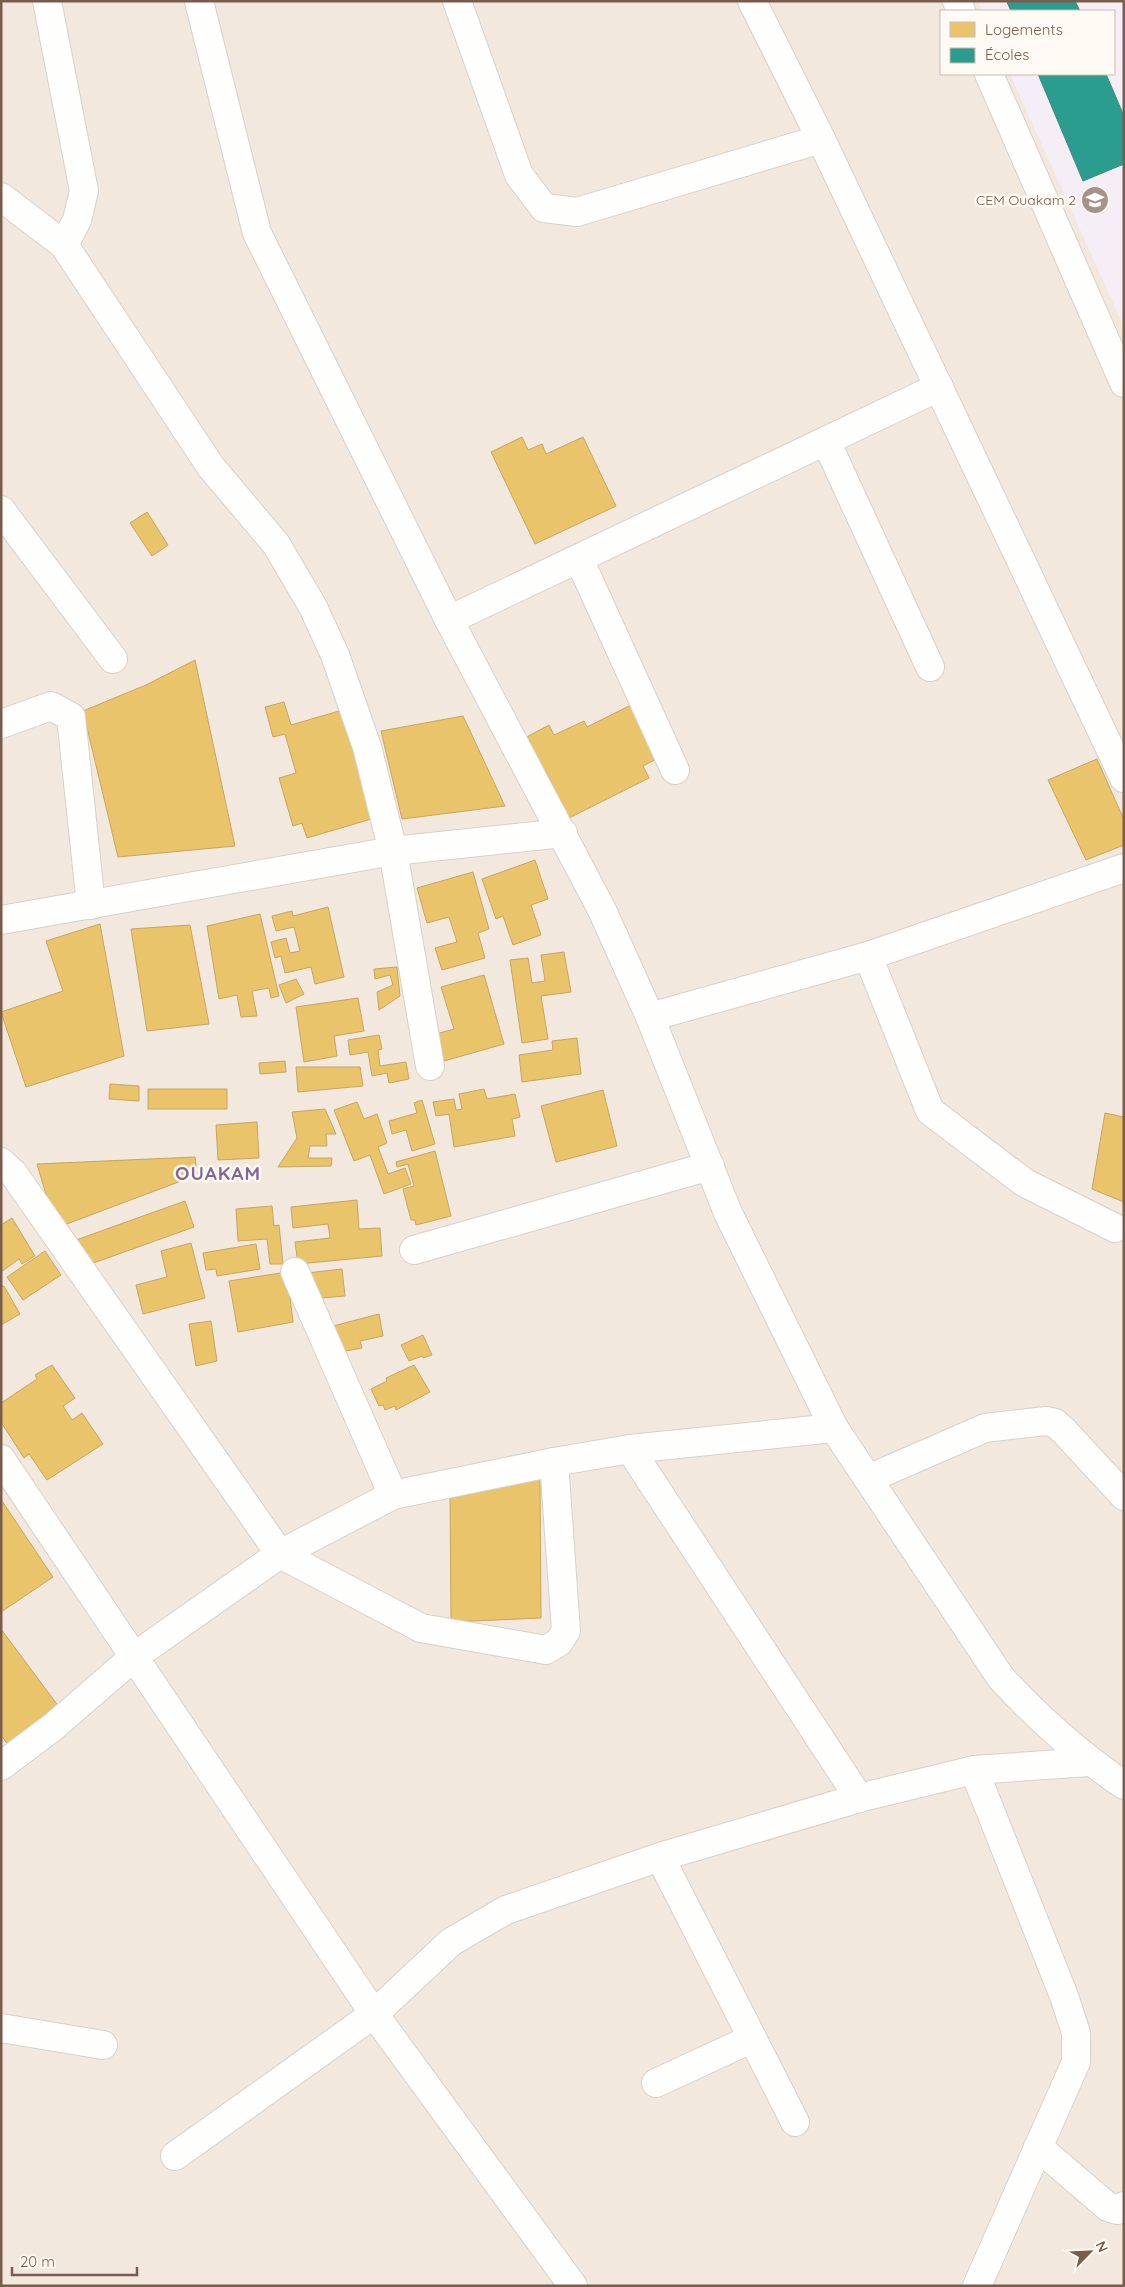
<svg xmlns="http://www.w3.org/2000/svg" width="1125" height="2287" font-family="Quicksand,sans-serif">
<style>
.residential{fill:#f2e8de;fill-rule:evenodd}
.education{fill:#f6eef6}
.homes{fill:#e9c46a;stroke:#c8a561}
.schools{fill:#2a9d8f;stroke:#428a7b}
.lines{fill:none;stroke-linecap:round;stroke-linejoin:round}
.minor-casing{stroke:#d7d1cb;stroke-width:30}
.minor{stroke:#fefefd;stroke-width:28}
.labels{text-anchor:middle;stroke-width:5;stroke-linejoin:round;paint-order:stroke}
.poi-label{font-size:14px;fill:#7a5c4d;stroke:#fffaf3;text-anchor:end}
.district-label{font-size:19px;font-weight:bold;letter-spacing:1px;fill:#846695;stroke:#fffaf3}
</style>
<rect width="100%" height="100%" fill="#f9f5f0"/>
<!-- residential -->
<path class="residential" d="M1,1h1123v2285h-1123zM941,11h173v63h-173z"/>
<!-- education -->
<polygon class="education" points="978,1 1124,1 1124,327 1010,74 1114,74 1114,11 982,11"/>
<!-- homes -->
<g class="homes">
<polygon points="522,437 528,450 542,444 546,454 583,437 616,506 535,544 491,452"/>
<polygon points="147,512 168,545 152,556 130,523"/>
<polygon points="195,660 235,846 118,857 83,711 146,685"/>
<polygon points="284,702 291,725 346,709 378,817 307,838 302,823 293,826 279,778 296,773 285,734 273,737 265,707"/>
<polygon points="633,704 660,757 643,766 649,778 569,818 545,770 539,774 521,740 549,725 554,735 584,721 587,727"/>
<polygon points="463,716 505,806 402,819 381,731"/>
<polygon points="1097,759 1124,820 1124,845 1086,860 1048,780"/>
<polygon points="535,860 548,899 531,905 541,935 513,945 503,916 496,919 482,879"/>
<polygon points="473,872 489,929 478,933 485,958 442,970 435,948 457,942 449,917 427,923 417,888"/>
<polygon points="328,907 344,977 315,984 311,967 285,973 281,956 275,958 271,942 286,938 290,953 300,951 294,927 276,931 272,916 292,911 293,916"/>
<polygon points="260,914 279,996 271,998 269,988 252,991 257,1016 241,1017 237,995 219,999 207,926"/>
<polygon points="100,924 124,1056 26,1087 1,1012 63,991 46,941"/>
<polygon points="190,925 209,1024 147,1031 131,929"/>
<polygon points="564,952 571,992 541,996 548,1039 522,1043 510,960 528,958 532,983 545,981 541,955"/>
<polygon points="397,967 400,996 379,1010 377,992 393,985 390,975 375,979 374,969"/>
<polygon points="484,975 504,1044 437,1063 429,1036 454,1029 441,987"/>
<polygon points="296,979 304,994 286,1003 279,985"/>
<polygon points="358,998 364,1031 334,1036 337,1056 304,1062 296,1007"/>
<polygon points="379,1035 382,1049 378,1050 380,1066 406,1062 409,1079 389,1083 387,1073 372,1076 368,1052 350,1055 348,1040"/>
<polygon points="577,1038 581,1074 522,1082 519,1055 553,1050 552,1041"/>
<polygon points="285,1061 286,1072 260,1074 259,1063"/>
<polygon points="296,1067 360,1067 363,1086 298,1092"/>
<polygon points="110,1084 139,1086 139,1101 109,1099"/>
<rect x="148" y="1089" width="79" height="20"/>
<polygon points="484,1089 487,1099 515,1094 520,1117 512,1119 515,1136 454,1147 449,1114 436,1116 433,1102 454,1099 456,1110 462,1109 459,1094"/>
<polygon points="603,1090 617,1146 556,1162 541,1106"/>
<polygon points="422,1100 435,1144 412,1151 406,1130 392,1134 389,1121 417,1113 414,1103"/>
<polygon points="357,1102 364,1119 377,1114 387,1143 378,1147 388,1174 405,1168 411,1184 384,1194 370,1155 354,1161 334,1110"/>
<polygon points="325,1109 336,1134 326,1134 327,1146 310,1146 308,1158 332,1158 331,1166 278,1167 297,1138 292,1112"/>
<polygon points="1105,1113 1124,1117 1124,1202 1092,1189"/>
<polygon points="257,1122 259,1158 218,1160 216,1125"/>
<polygon points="435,1151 451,1216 416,1225 415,1220 411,1220 403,1189 414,1186 408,1164 397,1167 396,1162"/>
<polygon points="195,1157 197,1175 56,1228 37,1164"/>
<polygon points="357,1200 359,1229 380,1228 382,1256 298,1264 295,1242 330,1238 328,1224 293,1228 291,1207"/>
<polygon points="185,1201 194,1227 85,1266 76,1240"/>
<polygon points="272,1206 274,1226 279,1225 283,1264 270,1264 267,1239 238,1241 236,1209"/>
<polygon points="12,1218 35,1256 22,1264 19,1259 1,1272 1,1225"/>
<polygon points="191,1243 205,1298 143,1314 136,1285 167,1277 161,1251"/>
<polygon points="256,1244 260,1269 217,1276 216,1269 206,1270 203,1253"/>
<polygon points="45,1251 61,1275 23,1300 7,1277"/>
<polygon points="342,1269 345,1296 310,1299 307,1273"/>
<polygon points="287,1272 293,1322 238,1332 229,1281"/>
<polygon points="4,1286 20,1314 1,1325 1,1287"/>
<polygon points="379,1314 383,1336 360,1341 362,1348 340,1352 333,1326"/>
<polygon points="211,1321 217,1361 196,1366 189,1324"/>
<polygon points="423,1335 432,1355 423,1358 422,1356 409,1361 401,1345"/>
<polygon points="52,1365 75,1398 63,1406 72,1420 82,1413 103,1444 47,1480 29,1454 24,1458 1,1422 1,1403 37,1379 35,1375"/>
<polygon points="414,1365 430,1392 396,1410 395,1406 385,1410 383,1405 379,1406 371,1389 387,1381 386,1378"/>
<polygon points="540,1478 541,1618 451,1622 450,1492"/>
<polygon points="2,1501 53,1577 1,1612 1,1501"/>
<polygon points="1,1629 59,1707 9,1746 1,1735"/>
</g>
<!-- schools -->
<g class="schools">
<polygon points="1010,1 1075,1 1080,11 1011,11 1007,2"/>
<polygon points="1038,74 1106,74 1124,116 1124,164 1083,181"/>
</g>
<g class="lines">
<!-- minor casing -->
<g class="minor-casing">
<g id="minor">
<polyline points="47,1 84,191 77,220 64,245"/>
<path d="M199,1l58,232 192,387 153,290 48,107 78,196 106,215 167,250c37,40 77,76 123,107"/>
<polyline points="457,1 519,175 544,208 577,212 821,139"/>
<polyline points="752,1 821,139 1124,778"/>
<polyline points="957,1 961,11"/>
<polyline points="989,74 1124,383"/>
<polyline points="1,197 64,245 211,467 276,544 313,607 335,655 367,747 393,851 430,1066"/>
<polyline points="826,441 930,667"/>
<polyline points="1,510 113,659"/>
<polyline points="579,559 675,770"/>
<polyline points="449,620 939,387"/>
<polyline points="1,724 51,706 71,717 91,905"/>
<polyline points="1,920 393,851 563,833"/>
<polyline points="868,956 930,1111 1025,1183 1115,1228"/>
<polyline points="650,1017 868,956 1124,868"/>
<polyline points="1,1162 13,1173 280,1554 421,1628 546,1650 559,1642 566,1631 554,1462"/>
<polyline points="414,1250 710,1166"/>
<polyline points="295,1272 393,1495"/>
<polyline points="630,1449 859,1798"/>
<polyline points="1,1459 374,2014 573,2286"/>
<polyline points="868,1479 985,1428 1046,1421 1055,1423 1064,1431 1124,1496"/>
<polyline points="1,1766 53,1727 135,1656 280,1554 393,1495 554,1462 630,1449 834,1428"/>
<polyline points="974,1770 1064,1996 1076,2033 1076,2062 977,2286"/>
<polyline points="660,1857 795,2122"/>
<polyline points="1,2028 103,2045"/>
<polyline points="656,2083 751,2039"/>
<polyline points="1038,2147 1108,2207 1117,2210 1124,2206"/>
<polyline points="175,2156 374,2014 451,1942 506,1910 660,1857 859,1798 974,1770 1089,1762"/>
</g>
</g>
<!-- minor -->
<use href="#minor" class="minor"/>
</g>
<!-- icons -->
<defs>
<g id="school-disc" transform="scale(1.4375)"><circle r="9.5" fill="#a69286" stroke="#fffaf3"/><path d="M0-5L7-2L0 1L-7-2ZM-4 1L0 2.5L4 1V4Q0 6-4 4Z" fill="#fff"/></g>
</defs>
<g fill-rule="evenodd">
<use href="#school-disc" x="1095" y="200"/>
</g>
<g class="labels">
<!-- poi labels -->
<g class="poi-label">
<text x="1076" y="205">CEM Ouakam 2</text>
</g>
<!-- district labels -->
<g class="district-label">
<text x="218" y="1180">OUAKAM</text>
</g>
</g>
<!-- border -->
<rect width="1125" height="2287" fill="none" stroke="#7a5c4d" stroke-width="5"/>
<!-- legend -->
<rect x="940" y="10" width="175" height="65" fill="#fffaf3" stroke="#cabbb1"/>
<rect x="950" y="22" width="25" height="15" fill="#e9c46a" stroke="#cabbb1"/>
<text x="985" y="35" font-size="15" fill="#7a5c4d">Logements</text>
<rect x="950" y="48" width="25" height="15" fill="#2a9d8f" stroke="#cabbb1"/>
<text x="985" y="60" font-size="15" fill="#7a5c4d">Écoles</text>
<!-- north arrow -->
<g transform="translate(1090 2252) rotate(66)" stroke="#fffaf3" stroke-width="4" paint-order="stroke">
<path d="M0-4L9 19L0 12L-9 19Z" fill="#7a5c4d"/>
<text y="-8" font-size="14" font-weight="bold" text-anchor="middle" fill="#7a5c4d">N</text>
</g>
<!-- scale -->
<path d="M12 2267v8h125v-8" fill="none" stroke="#7a5c4d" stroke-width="2.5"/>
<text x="20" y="2267" font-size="15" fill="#7a5c4d" stroke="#fffaf3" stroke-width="4" paint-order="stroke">20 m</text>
</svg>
